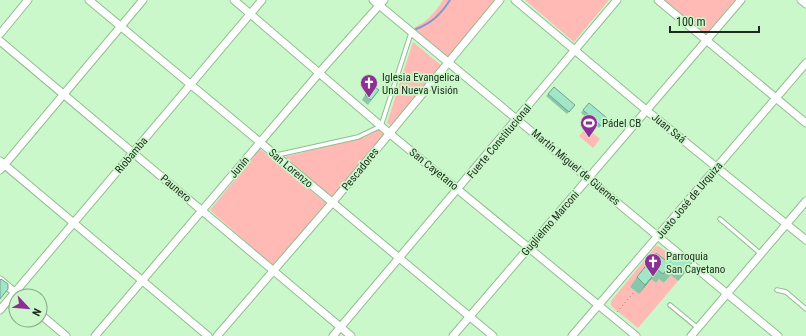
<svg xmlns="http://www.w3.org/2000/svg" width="806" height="336" font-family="'Roboto Condensed',sans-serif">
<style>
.green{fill:#ffbab5}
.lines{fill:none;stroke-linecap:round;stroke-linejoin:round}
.stream{stroke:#809ace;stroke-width:2}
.lane-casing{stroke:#92bc91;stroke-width:5.5}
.street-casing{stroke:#92bc91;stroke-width:9}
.path{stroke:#729071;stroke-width:1;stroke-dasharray:1 3;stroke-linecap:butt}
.lane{stroke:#fff;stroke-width:3.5}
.street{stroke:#fff;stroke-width:7}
.wall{fill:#8ac6aa}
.shaded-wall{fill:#71a18b}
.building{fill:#a1e6c6;stroke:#71a18b}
.labels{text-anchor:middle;stroke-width:3.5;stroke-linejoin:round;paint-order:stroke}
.poi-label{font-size:11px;fill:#1b2b1a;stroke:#cbf8ca;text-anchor:start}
.street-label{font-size:11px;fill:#1b2b1a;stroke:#cbf8ca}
</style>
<rect width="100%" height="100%" fill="#cbf8ca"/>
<!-- green -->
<g class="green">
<path d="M443,0h54l-49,58 -35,-29c4,-4 7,-4 11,-7 7,-5 14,-14 19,-22z"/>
<polygon points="525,0 609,0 574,42"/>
<polygon points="664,0 736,0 706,34"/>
<polygon points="413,42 442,66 391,126 387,123"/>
<polygon points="586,128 600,139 593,148 579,136"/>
<polygon points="380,129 384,134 332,197 284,157 365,137"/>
<polygon points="260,149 326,203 273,266 210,210"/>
<polygon points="656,246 660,247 679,262 630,287 639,294 651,279 656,283 659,279 665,283 671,275 678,281 638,328 611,306 611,301"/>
</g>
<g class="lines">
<!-- stream -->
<path class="stream" d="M416,29c16,-6 25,-15 34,-29"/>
<!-- lane casing -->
<g class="lane-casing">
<g id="lane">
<polyline points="277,155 358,137 381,126 411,33"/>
<polyline points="720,219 761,254"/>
<polyline points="777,290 786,292 806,309"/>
<polyline points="670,305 698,328"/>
</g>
</g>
<!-- street casing -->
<g class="street-casing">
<g id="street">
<polyline points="89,0 493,336"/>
<polyline points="234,0 389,133 636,336"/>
<polyline points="373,0 778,336"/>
<polyline points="515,0 646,110 806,240"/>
<polyline points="658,0 806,123"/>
<polyline points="801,0 806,4"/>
<polyline points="0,34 28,0"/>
<polyline points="0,41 351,336"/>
<polyline points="0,161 208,336"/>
<polyline points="0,170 143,0"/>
<polyline points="0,280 19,296"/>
<polyline points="0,310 262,0"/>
<polyline points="40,314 66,336"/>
<polyline points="95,336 326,65 384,0"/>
<polyline points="217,336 332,203 500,0"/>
<polyline points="333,336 617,0"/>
<polyline points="453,336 741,0"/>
<polyline points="572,336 806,63"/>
<polyline points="691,336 806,201"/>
</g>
</g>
<!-- path -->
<polyline class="path" points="617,312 635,291"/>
<!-- lane -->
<use href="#lane" class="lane"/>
<!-- street -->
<use href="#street" class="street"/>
</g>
<!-- wall -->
<g class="wall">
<polygon points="379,90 368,105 362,100 365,95"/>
<polygon points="548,94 573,107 567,114 546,96"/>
<polygon points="583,110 607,118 599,128 581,113"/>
<polygon points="665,260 679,261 694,260 678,281 671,275 664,283 659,279 656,283 651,279 639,294 630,287 637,277"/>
</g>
<!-- shaded-wall -->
<g class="shaded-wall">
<polygon points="694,260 688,269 678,281 684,272"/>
<polygon points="658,270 651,279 639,294 645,285"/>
</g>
<!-- building -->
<g class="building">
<polygon points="373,86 379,90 371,100 365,95"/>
<polygon points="554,87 575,105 569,112 548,94"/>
<polygon points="589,103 607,118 601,126 583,110"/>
<polygon points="656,253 665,260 670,253 679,261 686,253 694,260 684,272 677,266 671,274 666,270 663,274 658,270 645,285 637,277"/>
<polygon points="1,279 8,284 8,289 0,299 0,280"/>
</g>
<!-- icons -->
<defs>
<g id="church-pin" transform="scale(0.9)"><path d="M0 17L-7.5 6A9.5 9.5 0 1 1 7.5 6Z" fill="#8e2e97" stroke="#cbf8ca"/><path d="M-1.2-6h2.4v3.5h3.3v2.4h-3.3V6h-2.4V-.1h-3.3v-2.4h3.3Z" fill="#fff"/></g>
<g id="stadium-pin" transform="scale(0.9)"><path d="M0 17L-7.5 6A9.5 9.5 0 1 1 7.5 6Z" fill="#8e2e97" stroke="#cbf8ca"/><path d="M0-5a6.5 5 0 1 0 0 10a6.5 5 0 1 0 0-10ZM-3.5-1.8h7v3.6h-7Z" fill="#fff"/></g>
</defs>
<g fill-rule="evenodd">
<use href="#church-pin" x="369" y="83"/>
<use href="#stadium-pin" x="589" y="123"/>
<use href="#church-pin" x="653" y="262"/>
</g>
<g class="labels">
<!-- poi labels -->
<g class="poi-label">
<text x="382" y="81">Iglesia Evangelica<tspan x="382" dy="13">Una Nueva Visión</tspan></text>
<text x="602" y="127">Pádel CB</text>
<text x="666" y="260">Parroquia<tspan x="666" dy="13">San Cayetano</tspan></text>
</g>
<!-- street labels -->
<g class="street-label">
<text transform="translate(669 128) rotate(39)" y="4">Juan Saá</text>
<text transform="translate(499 141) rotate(-50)" y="4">Fuerte Constitucional</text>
<text transform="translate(131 155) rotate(-50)" y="4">Riobamba</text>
<text transform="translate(239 167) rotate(-50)" y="4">Junín</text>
<text transform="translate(576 167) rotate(40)" y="4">Martín Miguel de Güemes</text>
<text transform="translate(291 168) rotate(40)" y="4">San Lorenzo</text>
<text transform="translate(360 169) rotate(-51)" y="4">Pescadores</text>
<text transform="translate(434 169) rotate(39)" y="4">San Cayetano</text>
<text transform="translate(176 188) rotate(40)" y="4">Paunero</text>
<text transform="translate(689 200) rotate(-50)" y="4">Justo José de Urquiza</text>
<text transform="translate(550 223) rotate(-49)" y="4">Guglielmo Marconi</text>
</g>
</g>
<!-- north arrow -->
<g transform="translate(28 308) rotate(116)"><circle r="19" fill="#cbf8ca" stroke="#85a684"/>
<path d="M0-3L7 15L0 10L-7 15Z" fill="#8e2e97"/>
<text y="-6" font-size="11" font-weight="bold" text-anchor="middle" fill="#1b2b1a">N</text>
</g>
<!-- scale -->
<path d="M670 26v6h89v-6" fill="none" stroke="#1b2b1a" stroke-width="2"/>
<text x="676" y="26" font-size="12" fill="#1b2b1a" stroke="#cbf8ca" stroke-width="3" paint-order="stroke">100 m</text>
</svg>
